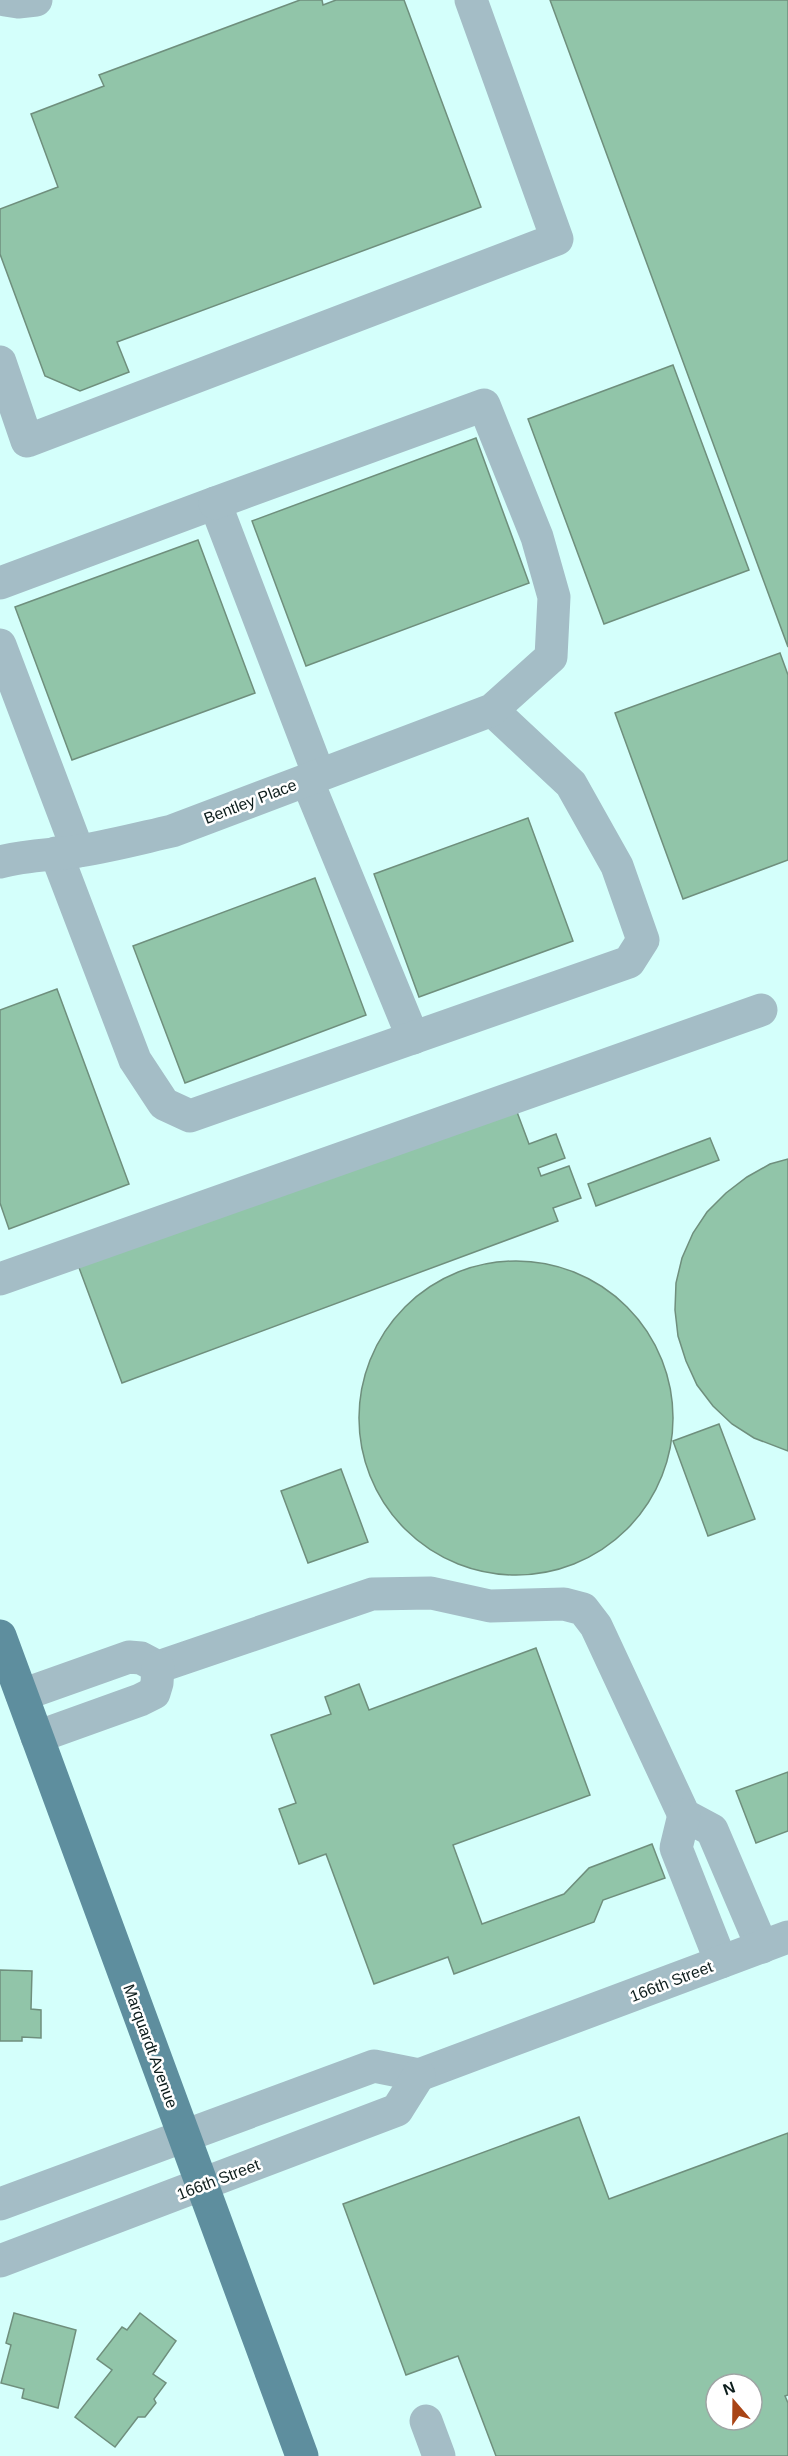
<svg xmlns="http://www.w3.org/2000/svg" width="788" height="2456" font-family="Helvetica,sans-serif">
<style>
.building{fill:#91c5a9;stroke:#6f8f7d;stroke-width:1.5;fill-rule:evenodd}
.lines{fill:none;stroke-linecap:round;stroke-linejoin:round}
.minor{stroke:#a4bdc6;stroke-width:33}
.major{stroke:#5e8e9e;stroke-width:33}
.labels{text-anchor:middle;stroke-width:5;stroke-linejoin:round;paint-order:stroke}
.street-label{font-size:16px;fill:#0d1d1c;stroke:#fff}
</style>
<rect width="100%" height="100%" fill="#d4fffb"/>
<!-- building -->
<g class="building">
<polygon points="300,0 322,0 323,5 336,0 404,0 481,207 117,342 129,372 80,391 45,376 0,254 0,209 58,187 31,114 104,86 99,75"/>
<polygon points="550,0 788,0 788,647"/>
<polygon points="673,365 749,570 604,624 528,419"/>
<polygon points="476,438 529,583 306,666 252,521"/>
<polygon points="198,540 255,693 72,760 15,607"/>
<polygon points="780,653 788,675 788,860 683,899 615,713"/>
<polygon points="528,818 573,941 419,997 374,874"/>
<polygon points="315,878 366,1015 185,1083 133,946"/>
<polygon points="57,989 129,1184 9,1229 0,1203 0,1010"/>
<polygon points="514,1104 529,1144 556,1134 565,1158 538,1168 541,1176 569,1166 581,1198 553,1208 558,1221 122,1383 78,1265"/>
<polygon points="710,1138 719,1160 596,1206 588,1184"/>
<polygon points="788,1159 788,1451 754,1438 732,1424 713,1406 697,1385 686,1361 678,1336 675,1310 676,1283 682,1258 693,1233 707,1212 726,1193 747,1177 770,1164"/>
<circle cx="516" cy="1418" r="157"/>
<polygon points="719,1424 755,1519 708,1536 673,1441"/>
<polygon points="341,1469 368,1542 308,1563 281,1491"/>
<polygon points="536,1648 590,1795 453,1845 482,1924 564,1894 589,1868 652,1844 665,1878 603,1900 594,1922 454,1974 448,1957 374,1984 326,1854 299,1864 279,1809 296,1803 271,1735 331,1714 325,1697 359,1684 369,1710"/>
<polygon points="788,1772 788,1831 756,1843 736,1791"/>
<polygon points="0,1970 32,1971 31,2009 41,2010 41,2038 22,2037 22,2041 0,2041"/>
<path d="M579,2117l30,82 179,-66v262l-3,1 3,7v53h-292l-38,-100 -52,19 -63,-171zM716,2384h36v36h-36z"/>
<polygon points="14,2313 76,2330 58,2408 22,2398 24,2389 1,2383 11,2345 6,2343"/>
<polygon points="140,2313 176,2341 153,2374 166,2383 154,2399 156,2403 145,2417 138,2417 115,2447 75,2417 112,2370 97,2359 122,2327 127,2330"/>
</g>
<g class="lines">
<!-- minor -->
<g class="minor">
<polyline points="5,0 18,2 36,0"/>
<polyline points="0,362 27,441 557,239 471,0"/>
<polyline points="0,583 215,503 319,775"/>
<polyline points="0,645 78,851"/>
<polyline points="307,780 413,1038"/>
<polyline points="56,853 135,1060 164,1104 190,1116 629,962 643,940 617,866 571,784 492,710"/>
<path d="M0,862c26,-7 53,-7 79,-11 32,-5 62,-13 93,-20l320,-121 59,-53 3,-60 -17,-60 -53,-132 -269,98"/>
<polyline points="0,1279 761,1010"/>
<polyline points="22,1695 129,1657 141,1658 158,1667 372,1594 431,1593 490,1606 564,1604 583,1609 596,1626 684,1815 712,1830 762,1947"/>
<polyline points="37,1737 140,1700 154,1693 157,1683 158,1667"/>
<polyline points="684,1815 676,1848 721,1962"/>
<polyline points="0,2204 374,2066 419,2075 788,1937"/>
<polyline points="0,2261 397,2110 419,2075"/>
<polyline points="426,2421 439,2456"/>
</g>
<!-- major -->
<polyline class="major" points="0,1636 302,2456"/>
</g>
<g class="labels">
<!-- street labels -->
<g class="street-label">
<text transform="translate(250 801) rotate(-21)" y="6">Bentley Place</text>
<text transform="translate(671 1981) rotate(-21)" y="6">166th Street</text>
<text transform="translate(151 2046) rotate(70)" y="6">Marquardt Avenue</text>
<text transform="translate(218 2179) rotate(-21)" y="6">166th Street</text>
</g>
</g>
<!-- north arrow -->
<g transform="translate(734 2402) rotate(340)"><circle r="28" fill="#ffffff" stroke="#9ea5a4" stroke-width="1.5"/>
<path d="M0-4.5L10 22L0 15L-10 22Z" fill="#a94415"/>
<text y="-9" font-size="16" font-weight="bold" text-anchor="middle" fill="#0d1d1c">N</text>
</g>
</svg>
